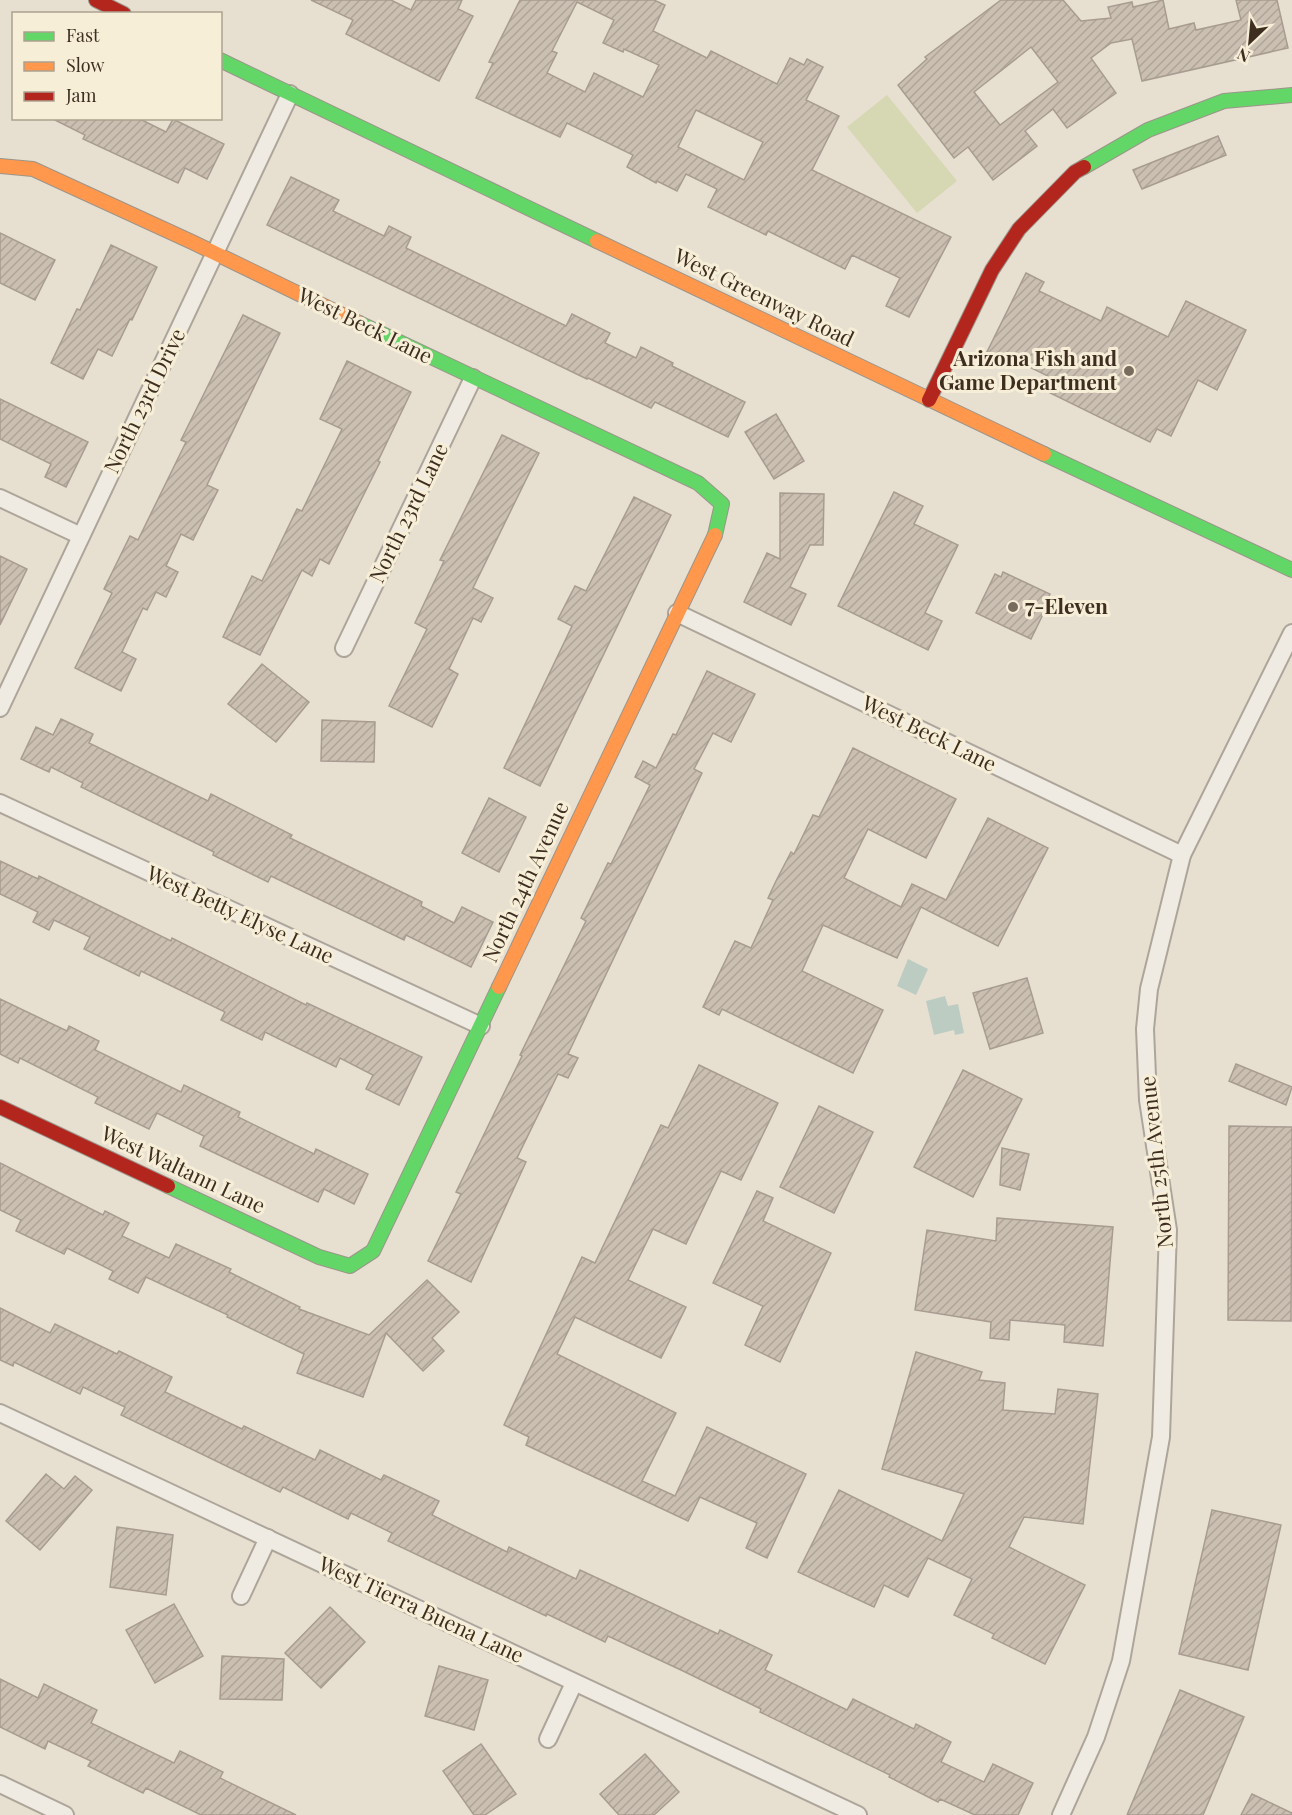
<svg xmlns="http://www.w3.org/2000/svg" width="1292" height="1815" font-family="'Playfair Display',serif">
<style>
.park{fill:#d6d7b3}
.water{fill:#bcccc2}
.building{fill:url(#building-hatch);stroke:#a89c90;stroke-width:1.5;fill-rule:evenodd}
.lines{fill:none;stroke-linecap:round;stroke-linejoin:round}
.street-casing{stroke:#ada599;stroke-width:20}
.fast-casing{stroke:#9c958a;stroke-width:16}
.slow-casing{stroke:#9c958a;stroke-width:16}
.jam-casing{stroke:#9c958a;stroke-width:16}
.street{stroke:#efebe3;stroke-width:16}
.fast{stroke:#63d668;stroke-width:14}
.slow{stroke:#ff974d;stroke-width:14}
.jam{stroke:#b3261e;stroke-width:14}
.poi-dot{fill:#786c5e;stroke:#f7eed8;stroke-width:2}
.labels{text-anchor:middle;stroke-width:6;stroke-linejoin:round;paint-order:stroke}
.street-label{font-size:21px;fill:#3d2e20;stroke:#f7eed8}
.poi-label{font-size:21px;font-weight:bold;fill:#3d2e20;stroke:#f7eed8;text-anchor:end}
</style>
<defs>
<pattern id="building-hatch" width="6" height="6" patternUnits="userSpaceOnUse" patternTransform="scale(1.5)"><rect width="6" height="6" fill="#cbbfb2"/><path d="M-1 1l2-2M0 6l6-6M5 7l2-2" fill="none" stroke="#afa499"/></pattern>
</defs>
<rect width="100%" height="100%" fill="#e7e0d1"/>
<!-- park -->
<polygon class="park" points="887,95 957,181 917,213 847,127"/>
<!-- water -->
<g class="water">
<polygon points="908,959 928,969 916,995 897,986"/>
<polygon points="945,996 948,1006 958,1004 964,1033 955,1035 954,1030 934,1035 926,1001"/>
</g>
<!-- building -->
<g class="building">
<polygon points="311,0 391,0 411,10 416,0 462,0 458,9 473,16 439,81 346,34 353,20"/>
<path d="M520,0h134l11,5 -12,26 54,27 4,-7 66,33 13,-26 14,7 3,-6 16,8 -17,33 33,16 -27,54 139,67 -42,80 -23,-11 14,-28 -48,-23 -7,14 -77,-38 -2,4 -58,-28 9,-18 -31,-15 -9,17 -20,-10 -1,2 -29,-16 6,-12 -66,-32 -7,14 -84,-39 17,-35 -4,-1zM577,2l37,18 -11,23 20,9 1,-3 35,16 -16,32 -49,-24 -9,19 -38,-19 10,-20 -5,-2zM696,110l67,32 -19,38 -66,-33z"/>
<path d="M1001,0h62l18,21 30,-3 -3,-11 24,-5 1,5 30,-7 6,29 25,-6 2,7 45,-10 -5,-20h41l11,48 -146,33 -10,-42 -21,4 -20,15 25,35 -49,35 -14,-19 -28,22 12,15 -44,34 -25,-33 -14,11 -56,-73 29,-26 -2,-2zM1031,47l27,35 -58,43 -26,-33z"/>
<polygon points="51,118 138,118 166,132 173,119 224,144 207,179 185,168 178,183 83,139 85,135"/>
<polygon points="1218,136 1226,155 1142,189 1133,170"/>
<polygon points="291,177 339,200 333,211 384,236 389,226 411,237 406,248 566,326 572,314 610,333 605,343 636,358 641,347 673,363 672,366 745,402 728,437 655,402 651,408 588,378 587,379 267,225"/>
<polygon points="0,233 55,260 35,300 0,283"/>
<polygon points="111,245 157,267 132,320 130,319 112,356 98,349 83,379 51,363 77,309 80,310"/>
<polygon points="1026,273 1044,282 1039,291 1101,321 1107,307 1168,337 1186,301 1246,330 1217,390 1198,380 1171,436 1157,429 1150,442 1044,390 1050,377 1007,356 1003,364 985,356"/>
<polygon points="243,315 280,333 207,485 218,490 193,540 181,534 166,566 178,572 166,597 156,592 147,610 143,608 122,652 136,659 121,691 75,668 112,593 104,589 130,536 138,540 186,442 181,440"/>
<polygon points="347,361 411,392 378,461 380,462 329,564 320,559 312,576 302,570 260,655 223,637 252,576 262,581 297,509 302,511 342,429 320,419"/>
<polygon points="0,399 88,442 66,487 45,477 51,464 0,439"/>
<polygon points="776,414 804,461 774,479 745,432"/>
<polygon points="502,435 539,453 473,588 493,598 481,622 473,618 449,669 458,674 432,727 389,706 427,629 415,623 444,561 440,560"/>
<polygon points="894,492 923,506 914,524 958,545 925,613 942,621 928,650 838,606"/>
<polygon points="780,493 824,494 823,545 810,545 790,587 806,594 791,625 744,602 767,553 780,559"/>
<polygon points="634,497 671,515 540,786 504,768 572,626 558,619 575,586 586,591"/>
<polygon points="0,556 27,569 0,625"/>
<polygon points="1003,572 1050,594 1047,600 1049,602 1031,639 976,613 995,574 1001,577"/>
<polygon points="262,664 309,702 276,742 228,704"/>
<polygon points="707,671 755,694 731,742 713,733 694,769 702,773 568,1054 578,1058 568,1078 558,1074 517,1158 526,1162 471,1282 428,1261 461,1194 456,1192 522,1056 520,1055 586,921 581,918 608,863 611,864 650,785 635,777 643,761 656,768 673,734 676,735"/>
<polygon points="61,719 93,734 89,743 208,801 211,794 292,835 290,838 422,902 421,906 454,923 462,907 493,922 471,967 406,935 404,940 271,876 268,882 213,855 214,852 81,787 83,783 51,767 49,772 21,759 36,727 53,735"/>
<polygon points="322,720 375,722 374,762 321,761"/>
<polygon points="853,748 956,799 926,858 868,829 844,878 901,907 912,884 946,900 988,818 1048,848 998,946 921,907 897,958 823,925 802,971 883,1010 853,1073 722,1009 719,1015 703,1007 735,941 751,948 773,900 768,898 776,881 791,852 794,854 813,815 819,817"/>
<polygon points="489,798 526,817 499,872 462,853"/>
<polygon points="0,861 38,879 39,876 171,941 172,938 306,1005 307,1003 422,1057 399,1105 366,1089 373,1075 340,1058 336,1067 265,1032 262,1040 221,1020 225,1012 141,971 139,976 84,949 90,937 54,920 49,930 33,922 38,912 0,894"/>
<polygon points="1027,978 1043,1033 990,1049 973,993"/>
<polygon points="0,999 67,1031 69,1026 99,1041 95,1050 181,1092 184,1085 240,1112 238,1117 314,1154 316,1149 368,1174 354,1204 324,1189 318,1202 200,1146 204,1136 157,1113 149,1129 95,1103 98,1097 20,1058 18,1063 0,1054"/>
<polygon points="1236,1064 1292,1087 1286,1105 1229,1081"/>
<polygon points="699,1065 778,1103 741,1180 721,1171 686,1244 653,1229 628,1280 686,1307 661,1358 575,1317 557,1354 676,1413 642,1481 675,1496 707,1427 806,1474 767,1558 746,1548 757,1523 700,1497 688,1521 526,1445 529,1437 504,1425 582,1257 595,1263 661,1125 668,1128"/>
<polygon points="963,1070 1022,1099 973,1197 914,1167"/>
<polygon points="819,1106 873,1132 834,1213 780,1187"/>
<polygon points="1229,1126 1292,1127 1291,1321 1228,1320"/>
<polygon points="1002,1148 1029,1154 1020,1190 1000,1185"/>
<polygon points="0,1163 103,1215 105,1211 129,1223 122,1236 169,1258 176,1244 231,1269 229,1272 300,1307 299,1309 369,1335 427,1280 459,1312 432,1338 444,1351 423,1371 386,1333 363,1397 297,1373 304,1354 227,1317 228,1315 146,1277 138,1293 109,1279 113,1271 67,1248 64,1254 16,1231 21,1220 0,1210"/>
<polygon points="757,1191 773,1198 763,1221 831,1253 780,1362 745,1345 763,1306 713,1283"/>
<polygon points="997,1218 1113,1227 1103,1346 1064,1342 1065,1325 1010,1320 1009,1340 990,1338 991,1322 915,1310 927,1230 996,1241"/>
<polygon points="0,1308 50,1333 55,1324 117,1354 119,1351 172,1377 165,1392 242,1429 244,1426 315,1460 320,1450 381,1480 384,1475 439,1501 432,1515 507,1552 509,1547 576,1579 580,1570 718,1634 720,1630 772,1655 765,1670 847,1710 853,1699 914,1729 916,1724 951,1742 941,1762 984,1782 993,1764 1033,1783 1018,1815 975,1815 940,1799 938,1802 889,1777 890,1775 760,1712 761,1709 681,1670 608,1636 605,1642 547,1614 546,1616 388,1541 392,1533 351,1513 348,1519 283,1487 280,1492 121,1415 125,1407 83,1387 80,1394 14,1362 13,1366 0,1360"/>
<polygon points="916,1352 982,1372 979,1380 1005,1383 1003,1410 1055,1414 1058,1389 1098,1394 1083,1524 1024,1517 1009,1547 1085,1585 1045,1664 992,1638 994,1634 954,1615 972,1579 928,1558 908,1597 884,1585 874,1607 798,1572 839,1490 942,1541 964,1494 882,1469"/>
<polygon points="46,1474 64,1489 75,1476 92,1490 40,1550 6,1521"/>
<polygon points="1212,1510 1281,1525 1248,1670 1179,1654"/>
<polygon points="117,1527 173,1535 166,1595 110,1587"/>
<polygon points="174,1604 203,1656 155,1683 126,1630"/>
<polygon points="330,1607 365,1642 321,1688 285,1653"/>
<polygon points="222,1656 284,1659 282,1700 220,1699"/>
<polygon points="439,1666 488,1680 474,1730 425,1716"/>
<polygon points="0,1679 38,1698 44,1684 97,1710 91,1723 174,1763 180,1751 223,1772 220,1778 296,1815 201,1815 146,1788 143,1793 88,1766 91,1761 48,1741 45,1749 0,1727"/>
<polygon points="1180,1690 1244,1717 1203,1815 1127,1815"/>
<polygon points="481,1744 516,1794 485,1815 474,1815 443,1771"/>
<polygon points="645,1754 679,1792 654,1815 619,1815 600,1794"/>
<polygon points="1252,1794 1292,1813 1292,1815 1241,1815"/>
</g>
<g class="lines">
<!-- street casing -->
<g class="street-casing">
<g id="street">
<polyline points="0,498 81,536"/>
<polyline points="677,613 1182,855"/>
<polyline points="344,648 473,378"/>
<polyline points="0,708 290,94"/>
<polyline points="0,803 481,1026"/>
<polyline points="0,1413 858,1815"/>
<polyline points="241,1596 268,1538"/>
<polyline points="548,1739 574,1683"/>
<polyline points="0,1784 65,1815"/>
<polyline points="1061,1815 1096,1737 1121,1661 1161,1437 1168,1230 1148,1100 1145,1029 1149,989 1182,855 1292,633"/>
</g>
</g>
<!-- fast casing -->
<g class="fast-casing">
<g id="fast">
<polyline points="220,60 597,241"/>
<polyline points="1084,167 1148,130 1224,101 1292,95"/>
<polyline points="359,323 698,483 722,504 715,535"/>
<polyline points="1044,454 1292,570"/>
<polyline points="168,1186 319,1257 350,1266 373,1251 499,987"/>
</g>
</g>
<!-- slow casing -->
<g class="slow-casing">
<g id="slow">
<polyline points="0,166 33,169 192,242 359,323"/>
<polyline points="597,241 1044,454"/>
<polyline points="499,987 715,535"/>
</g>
</g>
<!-- jam casing -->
<g class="jam-casing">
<g id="jam">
<polyline points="96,0 124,14"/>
<polyline points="929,400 992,270 1019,229 1075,172 1084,167"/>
<polyline points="0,1107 168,1186"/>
</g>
</g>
<!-- street -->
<use href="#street" class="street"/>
<!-- fast -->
<use href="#fast" class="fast"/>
<!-- slow -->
<use href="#slow" class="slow"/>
<!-- jam -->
<use href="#jam" class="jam"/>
</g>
<!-- markers -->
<g class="poi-dot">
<circle cx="1129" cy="371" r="6"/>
<circle cx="1013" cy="607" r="6"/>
</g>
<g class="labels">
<!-- street labels -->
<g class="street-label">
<text transform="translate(764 298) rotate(26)" y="7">West Greenway Road</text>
<text transform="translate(365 326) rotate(26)" y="7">West Beck Lane</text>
<text transform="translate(145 401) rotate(-64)" y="7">North 23rd Drive</text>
<text transform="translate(409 513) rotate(-64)" y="7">North 23rd Lane</text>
<text transform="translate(929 734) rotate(26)" y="7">West Beck Lane</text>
<text transform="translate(526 882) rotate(-65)" y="7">North 24th Avenue</text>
<text transform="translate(240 915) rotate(25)" y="7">West Betty Elyse Lane</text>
<text transform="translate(1157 1162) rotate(-96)" y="7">North 25th Avenue</text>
<text transform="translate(183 1170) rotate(25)" y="7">West Waltann Lane</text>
<text transform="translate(421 1610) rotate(25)" y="7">West Tierra Buena Lane</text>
</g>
<!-- poi labels -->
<g class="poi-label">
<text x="1117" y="366">Arizona Fish and<tspan x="1117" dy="24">Game Department</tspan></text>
<text x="1025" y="614" text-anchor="start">7-Eleven</text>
</g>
</g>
<!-- legend -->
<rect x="12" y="12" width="210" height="108" fill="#f7eed8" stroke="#ada18e" stroke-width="1.5"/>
<rect x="24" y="32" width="30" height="9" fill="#63d668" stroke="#ada18e" stroke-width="1.5"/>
<text x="66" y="42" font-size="18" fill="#3d2e20">Fast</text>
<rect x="24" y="62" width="30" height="9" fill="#ff974d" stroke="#ada18e" stroke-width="1.5"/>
<text x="66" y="72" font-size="18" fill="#3d2e20">Slow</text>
<rect x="24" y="92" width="30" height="9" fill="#b3261e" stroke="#ada18e" stroke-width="1.5"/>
<text x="66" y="102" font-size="18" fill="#3d2e20">Jam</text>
<!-- north arrow -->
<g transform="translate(1250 42) rotate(206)" stroke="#f7eed8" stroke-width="4.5" paint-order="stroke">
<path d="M0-4.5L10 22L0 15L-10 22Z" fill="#3d2e20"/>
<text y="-9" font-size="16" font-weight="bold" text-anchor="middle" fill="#3d2e20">N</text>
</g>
</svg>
